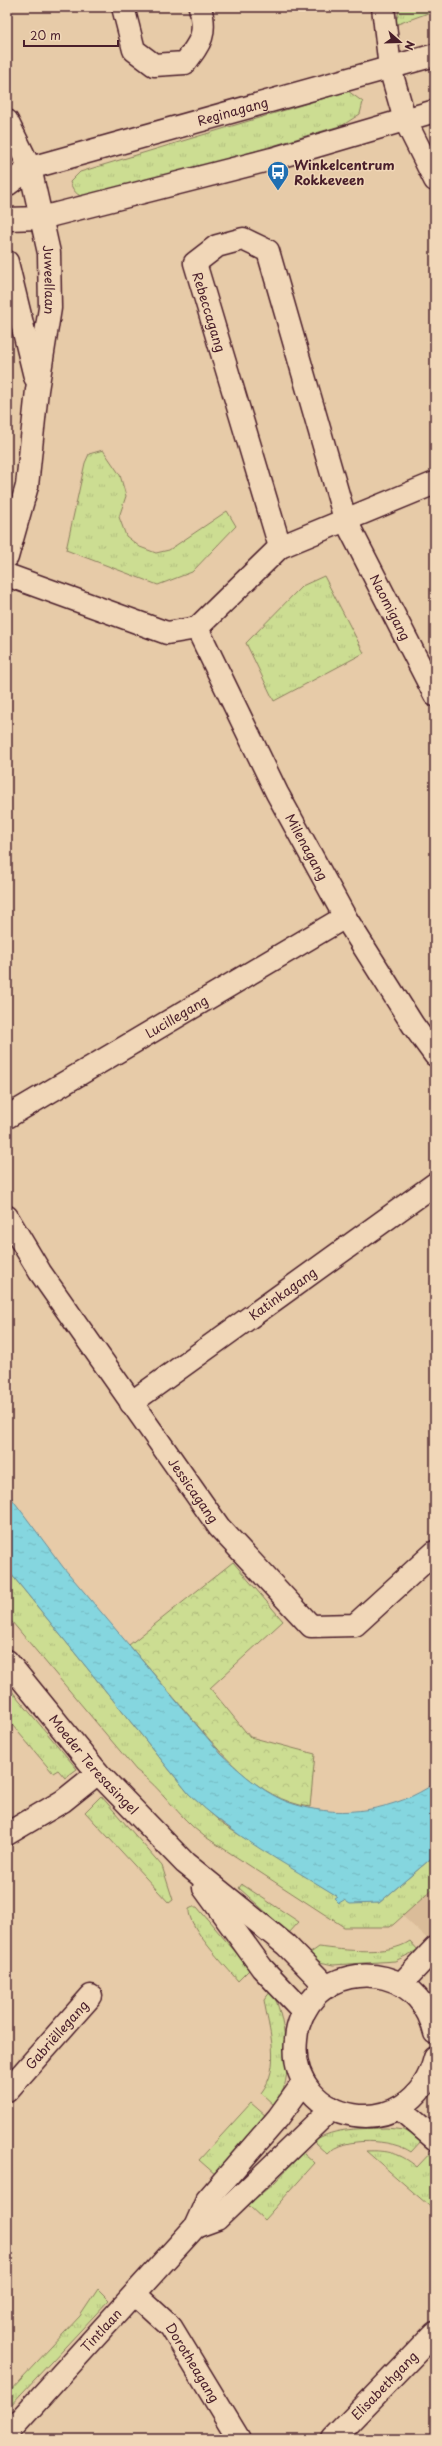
<svg xmlns="http://www.w3.org/2000/svg" width="442" height="2446" font-family="'Playpen Sans',sans-serif">
<style>
.built{fill:#dabc99}
.grass{fill:url(#grass-tufts);stroke:#8b7e5e}
.forest{fill:url(#forest-crowns);stroke:#8b7e5e}
.water{fill:url(#water-ripples);stroke:#6d8d97}
.lines{fill:none;stroke-linecap:round;stroke-linejoin:round}
.minor-casing{stroke:#4a1f2b;stroke-width:25}
.minor{stroke:#f1d7b8;stroke-width:22}
.labels{text-anchor:middle;stroke-width:3;stroke-linejoin:round;paint-order:stroke}
.street-label{font-size:13px;fill:#4a1f2b;stroke:#f1d7b8}
.poi-label{font-size:13px;font-weight:bold;fill:#4a1f2b;stroke:#f1d7b8;text-anchor:start}
</style>
<defs>
<pattern id="grass-tufts" width="24" height="20" patternUnits="userSpaceOnUse"><rect width="24" height="20" fill="#ccdd92"/><path d="M3 7l-1-3M5 7V3M7 7l1-3M15 17l-1-3M17 17v-4M19 17l1-3" fill="none" stroke="#b1bd7e"/></pattern>
<pattern id="forest-crowns" width="20" height="18" patternUnits="userSpaceOnUse"><rect width="20" height="18" fill="#ccdd92"/><path d="M2 6a3 3 0 1 1 6 0M12 15a3 3 0 1 1 6 0" fill="none" stroke="#b1bd7e"/></pattern>
<pattern id="water-ripples" width="26" height="14" patternUnits="userSpaceOnUse"><rect width="26" height="14" fill="#85d6df"/><path d="M2 4q2-2 4 0t4 0M15 11q2-2 4 0t4 0" fill="none" stroke="#74b7c0"/></pattern>
</defs>
<rect width="100%" height="100%" fill="#e7cba8"/>
<filter id="ink" filterUnits="userSpaceOnUse"><feTurbulence type="fractalNoise" baseFrequency=".025" numOctaves="2"/><feDisplacementMap in="SourceGraphic" scale="8" xChannelSelector="R" yChannelSelector="G"/><feConvolveMatrix kernelMatrix="1 2 1 2 8 2 1 2 1" color-interpolation-filters="sRGB"/></filter>
<g filter="url(#ink)">
<!-- built -->
<polygon class="built" points="435,1823 435,1946 368,1884"/>
<!-- grass -->
<g class="grass">
<polygon points="400,7 426,7 431,12 395,25"/>
<path d="M348,91l15,11 -3,12 -17,11 -253,75c-11,-4 -16,-6 -20,-18l10,-10z"/>
<polygon points="103,450 120,475 126,496 119,517 126,536 140,547 156,553 169,550 227,511 236,526 192,572 158,585 66,550 85,463 89,454"/>
<polygon points="324,576 364,653 274,701 246,643 302,586"/>
<path d="M7,1569l182,225 36,32 119,74 35,3 56,-48v32l-41,37 -4,3h-46l-140,-91c-26,-19 -42,-48 -68,-66l-129,-154z"/>
<polygon points="11,1690 77,1769 65,1778 58,1770 53,1773 7,1719 7,1693"/>
<polygon points="101,1796 162,1866 173,1900 169,1903 85,1812"/>
<polygon points="242,1884 243,1885 299,1922 289,1933 239,1888"/>
<path d="M193,1907h4l53,62 -12,12c-12,-15 -51,-54 -49,-72z"/>
<path d="M410,1941l8,9 -23,11 -62,4 -13,-3 -11,-8 10,-7c24,3 70,9 91,-6z"/>
<path d="M271,1991c11,14 19,68 15,87 -1,10 -6,19 -11,28l-14,-13c21,-27 8,-62 3,-93z"/>
<polygon points="251,2103 266,2116 216,2175 199,2160"/>
<path d="M387,2128l17,2 18,10 -11,12c-18,-13 -68,-16 -84,2l-14,-13c23,-14 48,-12 74,-13z"/>
<path d="M433,2150l2,1v60l-69,-60c22,-1 34,2 51,16z"/>
<polygon points="303,2152 315,2163 264,2220 248,2205 275,2182"/>
<polygon points="98,2289 109,2300 7,2409 7,2394 80,2316"/>
</g>
<!-- forest -->
<path class="forest" d="M233,1562l50,59 -73,67 40,49 65,17 -5,53c-54,-8 -90,-55 -123,-94 -19,-23 -39,-45 -58,-68z"/>
<!-- water -->
<path class="water" d="M7,1492l56,75 158,187c22,20 46,43 76,51 46,14 99,5 138,-22v72l-56,48 -29,1 -6,-4 -5,3 -5,-5 3,-2c-51,-32 -105,-60 -148,-102l-182,-225z"/>
<g class="lines">
<!-- minor casing -->
<g class="minor-casing">
<g id="minor">
<path d="M123,7l11,43 20,15 31,-2c16,-21 22,-29 15,-56"/>
<polyline points="383,7 390,68 405,120 435,180"/>
<path id="s1" d="M7,121l23,47 19,85 1,55 -13,82 -10,96 -20,71"/>
<path id="s2" d="M7,185l23,-17 405,-113"/>
<polyline points="7,219 41,218 272,159 435,111"/>
<polyline points="7,262 35,377"/>
<path id="s3" d="M280,547l-85,-284 22,-17 26,-7 25,12 77,268 90,176"/>
<polyline points="7,575 167,633 197,628 280,547 435,483"/>
<path id="s4" d="M197,628l80,165 68,124 68,108 22,30"/>
<path id="s5" d="M7,1117l338,-200"/>
<path id="s6" d="M7,1217l33,55 179,255 92,99 44,-1 80,-73"/>
<path id="s7" d="M131,1403l304,-219"/>
<path id="s8" d="M7,1661l91,112 87,90 101,82 41,42"/>
<polyline points="7,1834 63,1801 98,1773"/>
<polyline points="204,1888 262,1968 304,2012"/>
<polyline points="401,1984 435,1948"/>
<path d="M435,2033c-6,-26 -23,-48 -50,-55 -23,-6 -50,-1 -68,16 -12,13 -20,28 -21,46 -9,85 116,109 139,18"/>
<path id="s9" d="M7,2091l84,-95"/>
<polyline points="399,2108 435,2139"/>
<polyline points="195,2227 217,2219 332,2108"/>
<path id="s10" d="M136,2295l35,32 68,112"/>
<path id="s11" d="M7,2434l188,-207 12,-27 71,-82 26,-36"/>
<path id="s12" d="M333,2439l102,-106"/>
</g>
</g>
<!-- minor -->
<use href="#minor" class="minor"/>
</g>
</g>
<!-- icons -->
<defs>
<g id="bus-pin" transform="scale(1.15)"><path d="M0 17L-7.5 6A9.5 9.5 0 1 1 7.5 6Z" fill="#1f6fb2" stroke="#f1d7b8"/><path d="M-5-6H5V4H4V6H2V4H-2V6H-4V4H-5ZM-3.5-4V0h7V-4ZM-3.5 1.2v1.5H-2V1.2ZM2 1.2v1.5H3.5V1.2Z" fill="#fff"/></g>
</defs>
<g fill-rule="evenodd">
<use href="#bus-pin" x="278" y="172"/>
</g>
<g class="labels">
<!-- street labels -->
<g class="street-label">
<text dy="5" stroke="none"><textPath href="#s2" startOffset="239">Reginagang</textPath></text>
<text dy="5" stroke="none"><textPath href="#s1" startOffset="166">Juweellaan</textPath></text>
<text transform="translate(209 312) rotate(73)" y="5">Rebeccagang</text>
<text dy="5" stroke="none"><textPath href="#s3" startOffset="757">Naomigang</textPath></text>
<text dy="5" stroke="none"><textPath href="#s4" startOffset="245">Milenagang</textPath></text>
<text dy="5" stroke="none"><textPath href="#s5" startOffset="197">Lucillegang</textPath></text>
<text dy="5" stroke="none"><textPath href="#s7" startOffset="187">Katinkagang</textPath></text>
<text dy="5" stroke="none"><textPath href="#s6" startOffset="331">Jessicagang</textPath></text>
<text dy="5" stroke="none"><textPath href="#s8" startOffset="135">Moeder Teresasingel</textPath></text>
<text dy="5" stroke="none"><textPath href="#s9" startOffset="75">Gabriëllegang</textPath></text>
<text dy="5" stroke="none"><textPath href="#s11" startOffset="140">Tintlaan</textPath></text>
<text dy="5" stroke="none"><textPath href="#s10" startOffset="89">Dorotheagang</textPath></text>
<text dy="5" stroke="none"><textPath href="#s12" startOffset="74">Elisabethgang</textPath></text>
</g>
<!-- poi labels -->
<g class="poi-label">
<text x="294" y="170">Winkelcentrum<tspan x="294" dy="15">Rokkeveen</tspan></text>
</g>
</g>
<!-- margin -->
<rect width="442" height="2446" fill="none" stroke="#f1d7b8" stroke-width="24"/>
<rect x="12" y="12" width="418" height="2422" fill="none" stroke="#4a1f2b" stroke-width="1.5" filter="url(#ink)"/>
<!-- north arrow -->
<g transform="translate(400 42) rotate(110)" stroke="#f1d7b8" stroke-width="3" paint-order="stroke">
<path d="M0-3L7 15L0 10L-7 15Z" fill="#4a1f2b"/>
<text y="-6" font-size="11" font-weight="bold" text-anchor="middle" fill="#4a1f2b">N</text>
</g>
<!-- scale -->
<path d="M24 40v6h94v-6" fill="none" stroke="#4a1f2b" stroke-width="2"/>
<text x="30" y="40" font-size="12" fill="#4a1f2b" stroke="#f1d7b8" stroke-width="3" paint-order="stroke">20 m</text>
</svg>
